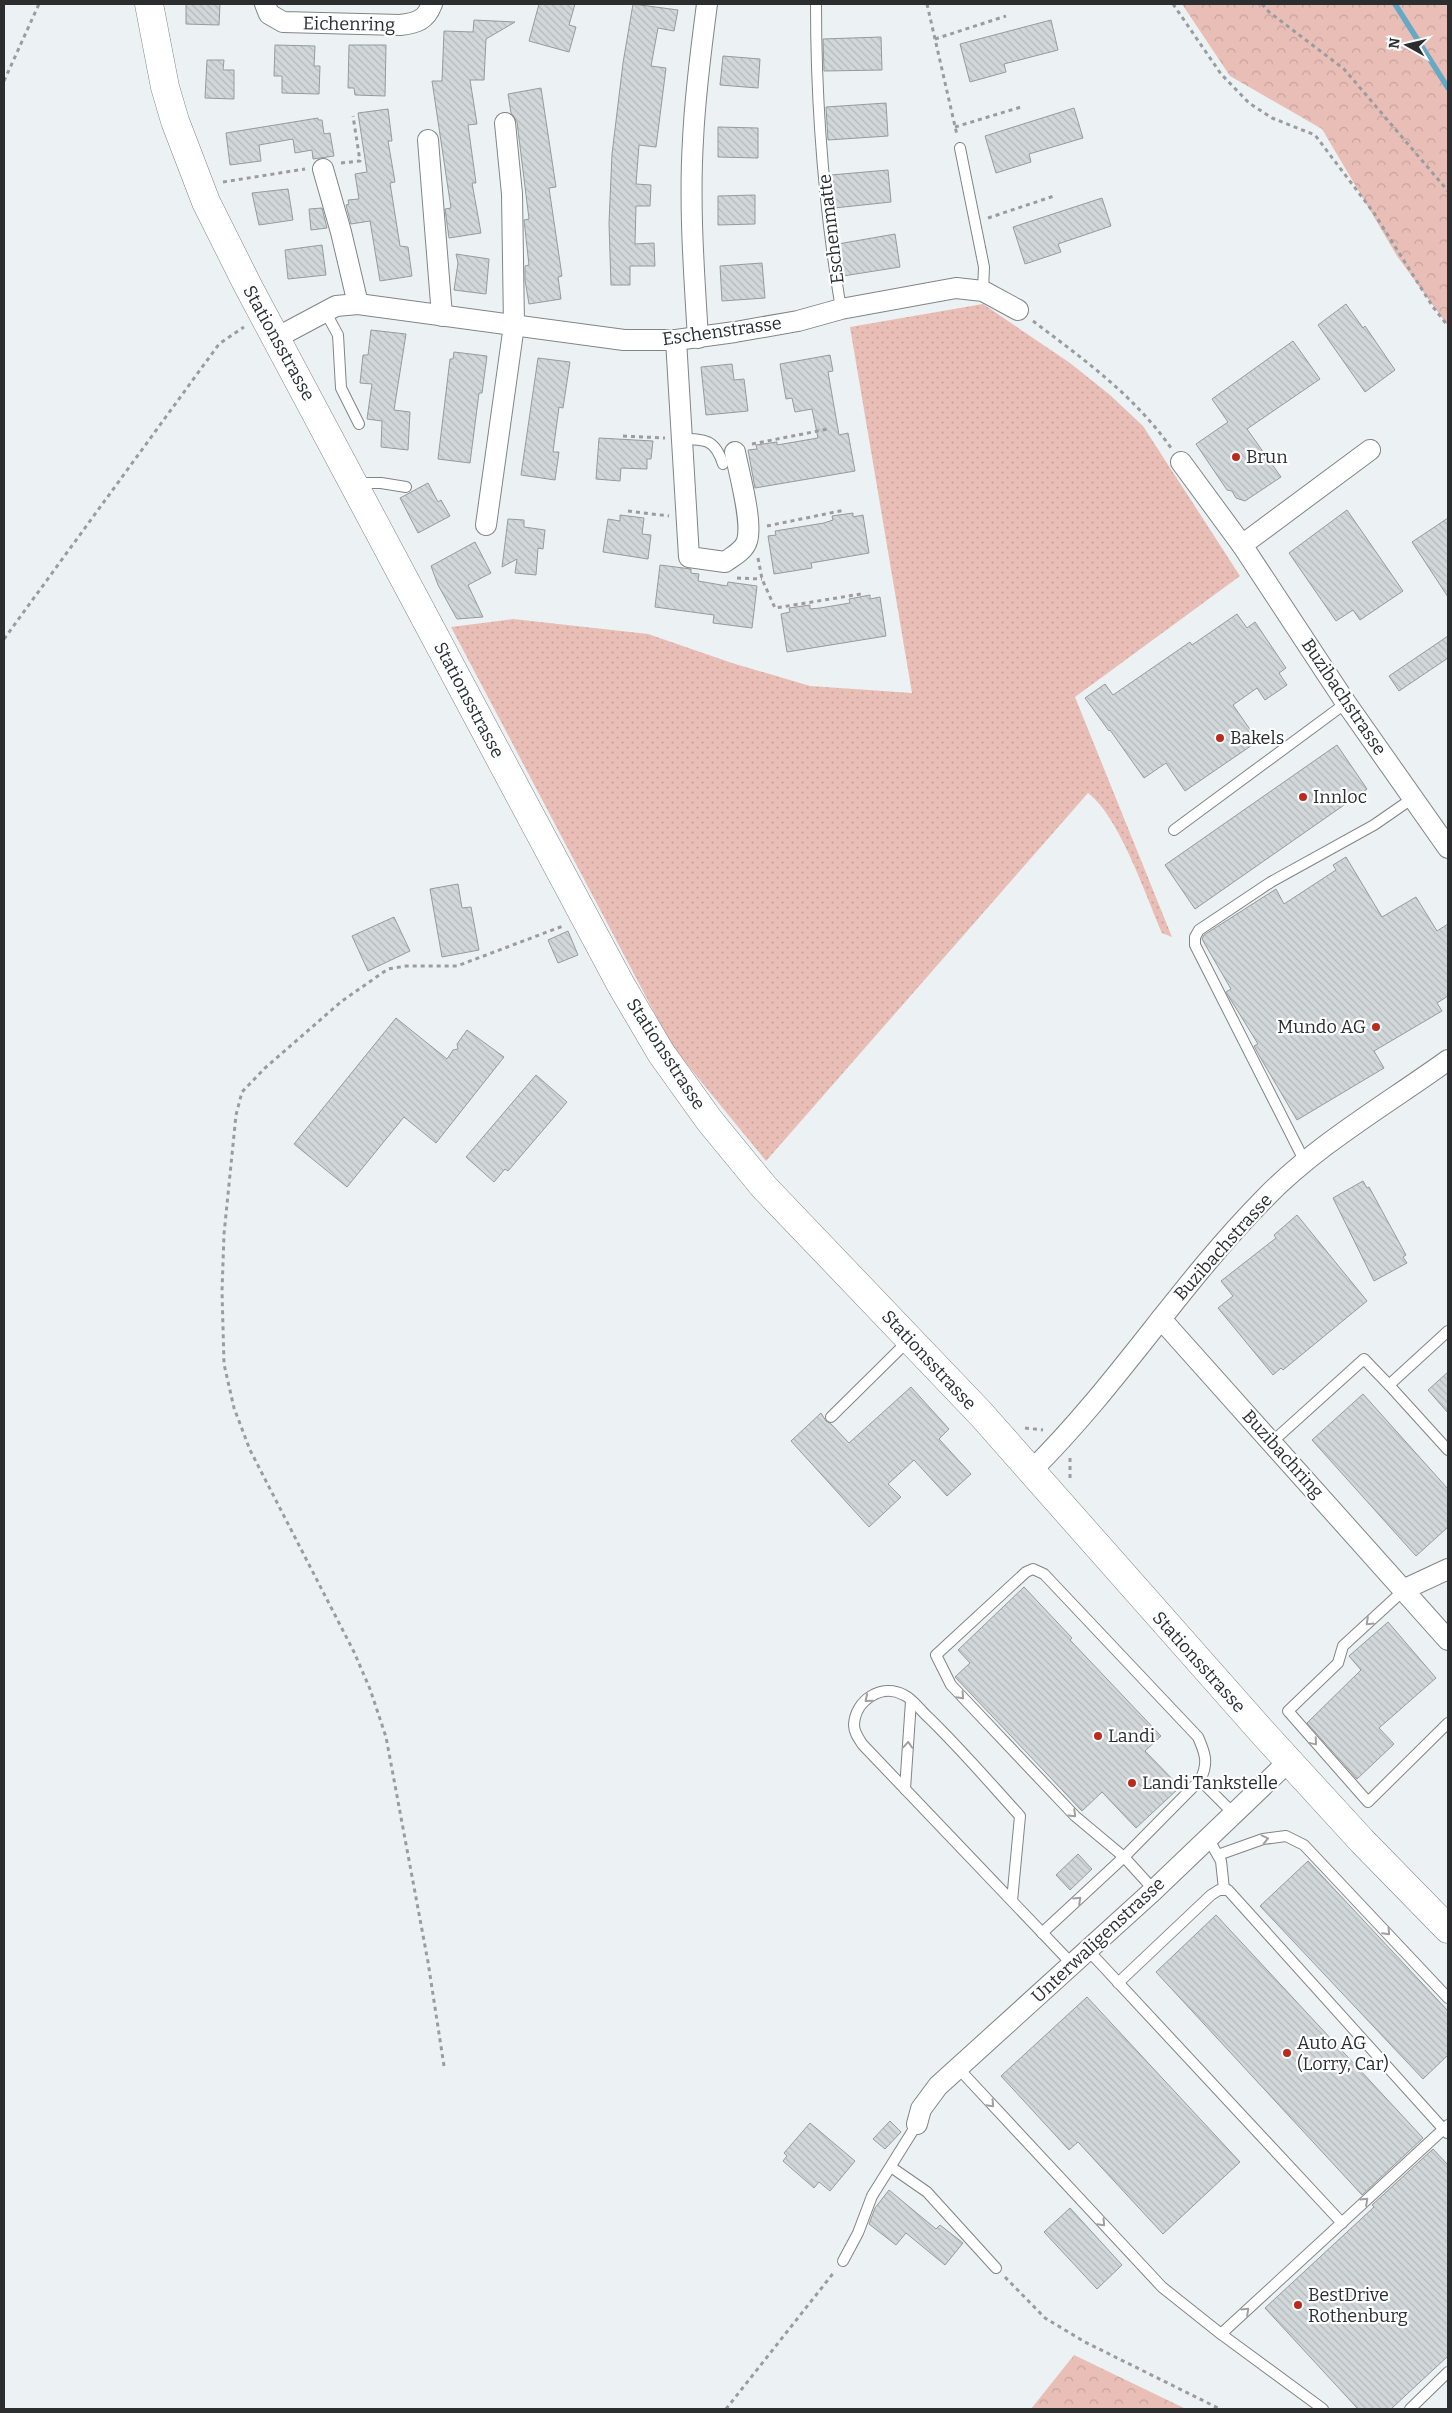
<svg xmlns="http://www.w3.org/2000/svg" width="1452" height="2413" font-family="Bitter,serif">
<style>
.grass{fill:url(#grass-dots)}
.forest{fill:url(#forest-crowns)}
.lines{fill:none;stroke-linecap:round;stroke-linejoin:round}
.stream{stroke:#66a9c5;stroke-width:5.5}
.building{fill:url(#building-back-hatch);stroke:#969b9d}
.lane-casing{stroke:#808587;stroke-width:12}
.street-casing{stroke:#808587;stroke-width:22}
.secondary-casing{stroke:#808587;stroke-width:29}
.path{stroke:#999d9f;stroke-width:3;stroke-dasharray:4 4;stroke-linecap:butt}
.lane{stroke:#fff;stroke-width:10}
.street{stroke:#fff;stroke-width:20}
.secondary{stroke:#fff;stroke-width:28}
.oneway{stroke:#a0a0a1}
.poi-dot{fill:#b92c1d;stroke:#fcfeff;stroke-width:2}
.labels{text-anchor:middle;stroke-width:4.5;stroke-linejoin:round;paint-order:stroke}
.street-label{font-size:18px;fill:#2b2d2e;stroke:#fcfeff}
.poi-label{font-size:18px;fill:#2b2d2e;stroke:#fcfeff;text-anchor:start}
</style>
<defs>
<pattern id="grass-dots" width="8" height="8" patternUnits="userSpaceOnUse" patternTransform="scale(1.25)"><rect width="8" height="8" fill="#e9beb6"/><path d="M2 2h.1M6 6h.1" fill="none" stroke="#c8a49d" stroke-width="1.8" stroke-linecap="round"/></pattern>
<pattern id="forest-crowns" width="20" height="18" patternUnits="userSpaceOnUse" patternTransform="scale(1.25)"><rect width="20" height="18" fill="#e9beb6"/><path d="M2 6a3 3 0 1 1 6 0M12 15a3 3 0 1 1 6 0" fill="none" stroke="#c8a49d"/></pattern>
<pattern id="building-back-hatch" width="6" height="6" patternUnits="userSpaceOnUse" patternTransform="scale(1.25)"><rect width="6" height="6" fill="#d2d7d9"/><path d="M-1 5l2 2M0 0l6 6M5-1l2 2" fill="none" stroke="#b4b9bb"/></pattern>
</defs>
<rect width="100%" height="100%" fill="#ecf1f3"/>
<!-- grass -->
<path class="grass" d="M983,304l87,59 40,32 33,31 97,150 -165,121 97,240 -10,-4c-16,-37 -43,-117 -74,-140l-322,368 -94,-115 -221,-419 62,-8 135,15 84,29 78,23 102,7 -62,-366z"/>
<!-- forest -->
<g class="forest">
<polygon points="1182,4 1448,4 1448,326 1397,256 1322,129 1230,76"/>
<polygon points="1074,2355 1186,2409 1031,2409"/>
</g>
<g class="lines">
<!-- stream -->
<polyline class="stream" points="1395,4 1448,88"/>
</g>
<!-- building -->
<g class="building">
<polygon points="186,4 220,4 219,25 186,24"/>
<polygon points="539,4 575,4 569,25 576,27 569,52 529,41"/>
<polygon points="633,4 678,10 674,31 658,28 651,66 666,68 656,147 639,145 636,184 651,185 650,206 636,206 635,244 654,243 655,266 630,266 630,285 611,285 609,223 612,154 623,63"/>
<polygon points="474,20 515,22 486,39 484,80 470,80 477,124 468,125 476,183 472,183 481,233 449,238 445,209 451,208 432,81 442,81 444,31 473,32"/>
<polygon points="1051,20 1058,50 1004,64 1006,72 970,82 960,44"/>
<polygon points="881,37 882,70 824,71 823,39"/>
<polygon points="275,45 315,46 314,66 320,66 319,94 282,93 282,76 274,76"/>
<polygon points="349,45 386,45 385,96 355,95 354,88 348,88"/>
<polygon points="723,56 760,59 758,88 720,85"/>
<polygon points="207,60 224,60 223,70 234,70 234,99 205,98"/>
<polygon points="541,88 556,187 549,188 562,276 558,277 561,299 529,304 525,280 525,266 529,265 524,220 529,219 517,122 511,113 508,94"/>
<polygon points="886,103 888,136 828,140 826,107"/>
<polygon points="1074,108 1083,138 1029,154 1031,162 996,173 985,136"/>
<polygon points="388,109 392,141 388,141 395,182 390,183 400,246 408,247 412,276 380,281 370,221 351,224 346,205 349,204 348,200 359,199 355,174 367,172 358,113"/>
<polygon points="318,118 318,120 322,120 324,134 330,133 334,156 313,159 312,150 295,153 293,139 259,145 261,161 230,165 226,133"/>
<polygon points="718,127 758,128 758,158 718,157"/>
<polygon points="888,170 891,202 834,208 831,175"/>
<polygon points="288,189 293,220 259,225 252,193"/>
<polygon points="755,195 755,224 718,225 718,196"/>
<polygon points="1102,198 1111,226 1058,244 1061,252 1025,264 1013,227"/>
<polygon points="322,208 327,228 311,230 309,209"/>
<polygon points="895,234 900,267 843,276 838,244"/>
<polygon points="322,245 326,275 288,279 285,250"/>
<polygon points="456,254 489,259 486,294 454,290 458,263"/>
<polygon points="762,263 765,298 722,301 720,266"/>
<polygon points="1346,304 1363,328 1365,326 1395,370 1365,392 1318,325"/>
<polygon points="371,330 406,334 394,410 410,412 408,450 381,447 382,421 367,419 372,384 360,383 363,355 368,355"/>
<polygon points="1293,341 1320,379 1247,429 1281,477 1245,501 1236,498 1232,491 1227,490 1196,444 1228,422 1212,399"/>
<polygon points="454,352 487,356 482,393 479,393 470,463 438,459 450,359 453,359"/>
<polygon points="830,355 833,371 828,372 839,435 848,433 855,471 755,488 748,450 757,449 756,445 777,442 777,445 818,438 812,409 795,412 792,398 786,399 780,364"/>
<polygon points="538,358 570,362 563,408 559,407 553,452 559,452 555,480 521,475"/>
<polygon points="732,364 734,380 744,379 748,411 706,415 701,367"/>
<polygon points="599,438 653,441 651,459 647,459 647,469 621,468 620,481 596,479"/>
<polygon points="428,483 438,502 441,500 450,516 418,533 400,498"/>
<polygon points="1347,510 1403,591 1360,620 1353,610 1336,621 1289,553"/>
<polygon points="853,513 853,517 863,515 869,553 811,563 812,568 774,574 768,536 776,535 775,531 824,523 833,520 832,516"/>
<polygon points="620,515 644,518 642,534 651,535 648,559 603,552 608,519 620,521"/>
<polygon points="1448,518 1448,597 1412,542"/>
<polygon points="508,519 524,520 524,527 545,530 543,549 538,548 536,575 515,573 517,559 502,567"/>
<polygon points="475,542 491,573 468,585 483,617 457,619 438,585 431,566"/>
<polygon points="660,565 691,569 691,573 699,574 698,581 727,586 728,582 757,586 752,628 713,623 714,615 655,607"/>
<polygon points="870,595 870,599 880,597 886,636 787,652 781,614 790,612 789,608 810,605 810,609 820,608 850,603 849,599"/>
<polygon points="1237,614 1247,628 1255,622 1286,668 1279,673 1287,685 1265,700 1257,688 1233,705 1258,741 1185,791 1166,763 1144,778 1110,730 1109,731 1085,698 1105,684 1113,695 1190,642 1192,645"/>
<polygon points="1448,636 1448,658 1399,691 1389,676"/>
<polygon points="1337,745 1367,789 1195,909 1165,865"/>
<polygon points="1346,857 1382,917 1416,897 1437,931 1448,924 1448,996 1437,1003 1442,1011 1374,1051 1384,1068 1297,1120 1260,1057 1254,1046 1258,1044 1226,992 1231,989 1202,939 1204,935 1276,889 1284,904 1336,870 1333,865"/>
<polygon points="458,884 462,908 471,907 479,950 442,957 430,889"/>
<polygon points="394,917 410,951 368,971 352,936"/>
<polygon points="568,931 578,955 558,963 548,940"/>
<polygon points="396,1018 447,1059 453,1050 458,1049 457,1044 467,1030 504,1057 436,1143 404,1117 347,1187 294,1144"/>
<polygon points="536,1075 567,1102 508,1171 505,1169 494,1182 466,1157"/>
<polygon points="1363,1181 1367,1188 1369,1187 1406,1255 1403,1257 1407,1263 1374,1281 1333,1198"/>
<polygon points="1297,1215 1367,1301 1283,1370 1281,1368 1273,1375 1218,1308 1233,1296 1221,1281 1276,1238 1274,1235"/>
<polygon points="1448,1372 1448,1413 1428,1390"/>
<polygon points="911,1387 949,1429 939,1439 971,1474 947,1496 914,1460 888,1484 901,1497 869,1527 791,1441 821,1413 826,1421 831,1424 849,1443"/>
<polygon points="1363,1394 1448,1489 1448,1527 1416,1556 1312,1440"/>
<polygon points="1024,1587 1072,1638 1070,1640 1161,1736 1145,1751 1180,1787 1136,1828 1102,1792 1082,1811 955,1677 970,1663 958,1650"/>
<polygon points="1388,1622 1436,1678 1379,1728 1394,1744 1357,1779 1307,1723 1361,1670 1349,1656"/>
<polygon points="1078,1854 1092,1869 1070,1890 1056,1875"/>
<polygon points="1308,1861 1448,2011 1448,2055 1423,2079 1260,1906"/>
<polygon points="1216,1915 1423,2138 1362,2195 1156,1972"/>
<polygon points="1087,1997 1240,2162 1163,2234 1078,2142 1069,2150 1001,2076"/>
<polygon points="890,2121 901,2132 885,2149 873,2139"/>
<polygon points="810,2123 855,2161 830,2191 819,2182 814,2188 783,2161 787,2156 784,2153"/>
<polygon points="1433,2149 1448,2165 1448,2356 1391,2409 1358,2409 1265,2308 1374,2207 1372,2205"/>
<polygon points="889,2190 936,2229 940,2225 963,2243 945,2265 906,2233 896,2245 869,2224 875,2208"/>
<polygon points="1070,2208 1122,2265 1097,2289 1044,2232"/>
</g>
<g class="lines">
<!-- lane casing -->
<g class="lane-casing">
<g id="lane">
<path d="M816,4c0,102 8,204 25,305"/>
<polyline points="960,148 984,267 983,291"/>
<polyline points="325,311 338,335 341,388 359,424"/>
<path d="M682,439c23,0 33,0 41,25"/>
<polyline points="355,483 381,483 406,487"/>
<polyline points="1174,830 1346,703"/>
<polyline points="1305,1162 1195,945 1195,937 1199,930 1271,882 1374,825 1413,798"/>
<polyline points="1448,1331 1389,1385 1448,1450"/>
<polyline points="831,1417 910,1339"/>
<polyline points="1272,1442 1364,1359 1389,1385"/>
<polyline points="1405,1589 1343,1646 1338,1663 1288,1711 1368,1802 1448,1723"/>
<polyline points="905,1789 911,1701"/>
<polyline points="1208,1838 1221,1861 1224,1889"/>
<polyline points="1218,1855 1263,1839 1286,1836 1304,1845 1448,1998"/>
<polyline points="1154,1890 1124,1857 1200,1780"/>
<path d="M1012,1901l8,-85c-30,-33 -59,-67 -91,-98 -8,-7 -16,-19 -25,-23 -22,-12 -49,5 -50,30 0,8 5,14 9,20l209,219"/>
<path d="M1042,1933l82,-76 -49,-41 -124,-131 -15,-30 90,-83 7,-3 11,5 154,163c7,16 11,26 2,43l33,33"/>
<polyline points="1087,1949 1342,2223"/>
<polyline points="1118,1983 1211,1895 1219,1890 1228,1890 1447,2133"/>
<polyline points="958,2068 1162,2287 1221,2334 1448,2125"/>
<polyline points="891,2167 927,2192 996,2268"/>
<polyline points="843,2261 858,2233 872,2196 917,2124"/>
<polyline points="1221,2334 1323,2409"/>
<polyline points="1410,2409 1448,2372"/>
</g>
</g>
<!-- street casing -->
<g class="street-casing">
<g id="street">
<path d="M265,4l4,10 14,8 117,3c17,-2 26,-5 32,-21"/>
<polyline points="428,140 442,316"/>
<polyline points="323,169 341,232 358,304"/>
<polyline points="276,338 336,306 358,304 624,340 676,340 735,332 798,321 841,309 956,288 983,291 1018,310"/>
<path d="M698,338c-4,-66 -9,-132 -5,-198 2,-46 8,-91 14,-136"/>
<path d="M676,340l13,217 36,5c8,-6 19,-11 22,-21 6,-19 -8,-68 -12,-89"/>
<polyline points="1181,462 1242,545 1346,703 1448,848"/>
<polyline points="486,525 514,325 512,194 505,123"/>
<polyline points="1242,545 1370,450"/>
<polyline points="1161,1319 1448,1640"/>
<path d="M1032,1470c85,-84 148,-186 232,-271 52,-54 123,-95 184,-139"/>
<polyline points="1405,1589 1448,1569"/>
<polyline points="917,2124 921,2109 938,2086 1154,1890 1289,1761"/>
</g>
</g>
<!-- secondary casing -->
<g class="secondary-casing">
<polyline id="secondary" points="149,4 165,87 175,121 206,202 248,286 489,738 621,985 661,1053 709,1120 764,1187 981,1414 1264,1734 1362,1841 1448,1929"/>
</g>
<!-- path -->
<g class="path">
<polyline points="927,4 957,135"/>
<polyline points="1173,4 1221,74 1249,103 1272,118 1315,135 1374,213 1433,307 1448,326"/>
<polyline points="1262,4 1269,12 1344,69 1448,191"/>
<polyline points="935,39 1006,16"/>
<polyline points="4,81 39,4"/>
<polyline points="955,127 1021,107"/>
<polyline points="341,163 360,161 353,116"/>
<polyline points="223,182 305,169"/>
<polyline points="988,218 1054,196"/>
<path d="M1033,321c50,38 101,74 138,127"/>
<polyline points="623,436 665,438"/>
<polyline points="752,444 828,429"/>
<polyline points="628,511 669,516"/>
<polyline points="767,526 845,510"/>
<polyline points="758,558 762,579 775,608 861,594"/>
<polyline points="737,578 762,579"/>
<polyline points="4,639 219,344 244,327"/>
<polyline points="1025,1428 1043,1430"/>
<polyline points="1070,1478 1070,1458"/>
<polyline points="444,2066 428,1962 386,1737 370,1689 354,1652 250,1450 234,1408 224,1364 222,1291 224,1234 236,1115 242,1092 265,1068 342,1001 388,969 406,966 457,966 563,926"/>
<polyline points="1005,2277 1045,2318 1085,2342 1220,2409"/>
<polyline points="726,2409 835,2271"/>
</g>
<!-- lane -->
<use href="#lane" class="lane"/>
<!-- street -->
<use href="#street" class="street"/>
<!-- secondary -->
<use href="#secondary" class="secondary"/>
</g>
<!-- one-way arrows -->
<defs><path id="oneway-chevron" d="M-2-3.5L2.5 0L-2 3.5" fill="none" stroke-width="1.6" stroke-linecap="round" stroke-linejoin="round" transform="scale(1.25)"/></defs>
<g class="oneway">
<use href="#oneway-chevron" transform="translate(1369 1622) rotate(137)"/>
<use href="#oneway-chevron" transform="translate(961 1696) rotate(47)"/>
<use href="#oneway-chevron" transform="translate(868 1699) rotate(140)"/>
<use href="#oneway-chevron" transform="translate(1314 1742) rotate(50)"/>
<use href="#oneway-chevron" transform="translate(908 1745) rotate(-86)"/>
<use href="#oneway-chevron" transform="translate(1073 1814) rotate(44)"/>
<use href="#oneway-chevron" transform="translate(1265 1839) rotate(-13)"/>
<use href="#oneway-chevron" transform="translate(1078 1900) rotate(-43)"/>
<use href="#oneway-chevron" transform="translate(1387 1932) rotate(47)"/>
<use href="#oneway-chevron" transform="translate(991 2104) rotate(47)"/>
<use href="#oneway-chevron" transform="translate(1365 2201) rotate(-43)"/>
<use href="#oneway-chevron" transform="translate(1102 2223) rotate(47)"/>
<use href="#oneway-chevron" transform="translate(1246 2311) rotate(-43)"/>
</g>
<!-- markers -->
<g class="poi-dot">
<circle cx="1236" cy="457" r="5"/>
<circle cx="1220" cy="738" r="5"/>
<circle cx="1303" cy="797" r="5"/>
<circle cx="1376" cy="1027" r="5"/>
<circle cx="1098" cy="1736" r="5"/>
<circle cx="1132" cy="1783" r="5"/>
<circle cx="1287" cy="2053" r="5"/>
<circle cx="1298" cy="2305" r="5"/>
</g>
<g class="labels">
<!-- street labels -->
<g class="street-label">
<text transform="translate(349 24) rotate(1)" y="6">Eichenring</text>
<text transform="translate(831 229) rotate(-97)" y="6">Eschenmatte</text>
<text transform="translate(722 331) rotate(-8)" y="6">Eschenstrasse</text>
<text transform="translate(279 343) rotate(61)" y="6">Stationsstrasse</text>
<text transform="translate(1344 697) rotate(56)" y="6">Buzibachstrasse</text>
<text transform="translate(469 700) rotate(62)" y="6">Stationsstrasse</text>
<text transform="translate(666 1054) rotate(57)" y="6">Stationsstrasse</text>
<text transform="translate(1223 1247) rotate(-48)" y="6">Buzibachstrasse</text>
<text transform="translate(929 1360) rotate(47)" y="6">Stationsstrasse</text>
<text transform="translate(1283 1454) rotate(48)" y="6">Buzibachring</text>
<text transform="translate(1199 1662) rotate(48)" y="6">Stationsstrasse</text>
<text transform="translate(1098 1940) rotate(-43)" y="6">Unterwaligenstrasse</text>
</g>
<!-- poi labels -->
<g class="poi-label">
<text x="1246" y="463">Brun</text>
<text x="1230" y="744">Bakels</text>
<text x="1313" y="803">Innloc</text>
<text x="1366" y="1033" text-anchor="end">Mundo AG</text>
<text x="1108" y="1742">Landi</text>
<text x="1142" y="1789">Landi Tankstelle</text>
<text x="1297" y="2049">Auto AG<tspan x="1297" dy="21">(Lorry, Car)</tspan></text>
<text x="1308" y="2301">BestDrive<tspan x="1308" dy="21">Rothenburg</tspan></text>
</g>
</g>
<!-- border -->
<rect width="1452" height="2413" fill="none" stroke="#2b2d2e" stroke-width="10"/>
<!-- north arrow -->
<g transform="translate(1407 45) rotate(278)" stroke="#fcfeff" stroke-width="4" paint-order="stroke">
<path d="M0-4L9 19L0 12L-9 19Z" fill="#2b2d2e"/>
<text y="-8" font-size="14" font-weight="bold" text-anchor="middle" fill="#2b2d2e">N</text>
</g>
</svg>
